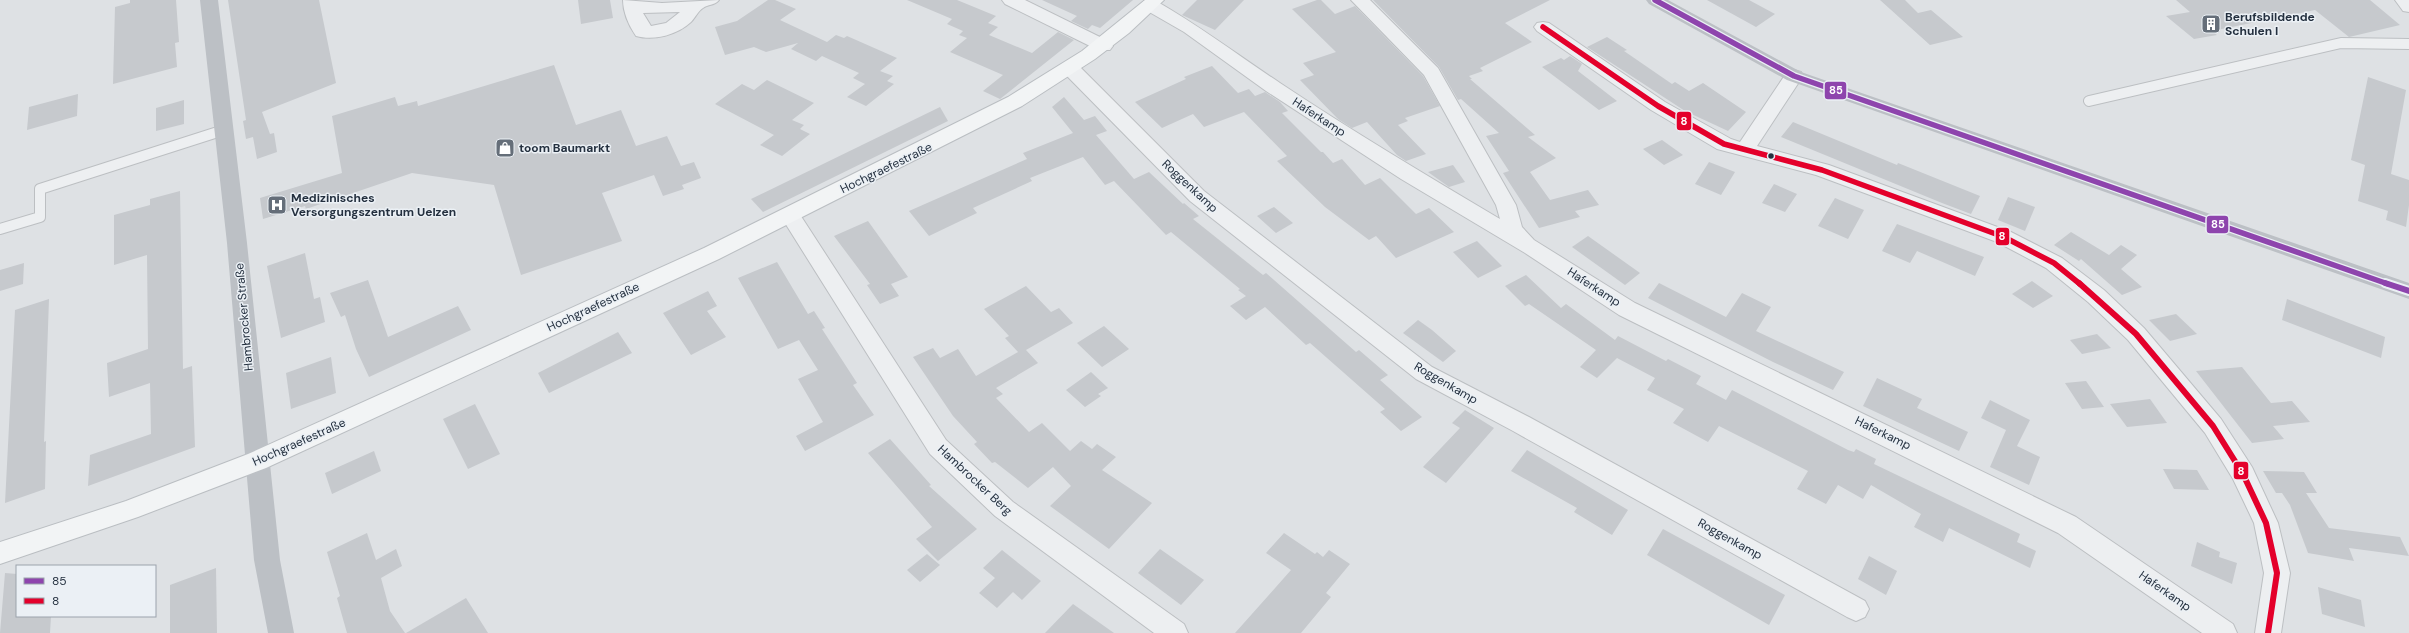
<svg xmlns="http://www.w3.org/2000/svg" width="2409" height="633" font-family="'DM Sans',sans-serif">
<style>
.building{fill:#c6c9cd}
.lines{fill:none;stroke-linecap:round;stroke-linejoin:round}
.lane-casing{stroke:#bcbfc2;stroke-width:12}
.street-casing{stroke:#bcbfc2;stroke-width:2}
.primary-casing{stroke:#babec2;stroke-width:2}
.lane{stroke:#edeff1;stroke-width:10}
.street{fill:#edeff1;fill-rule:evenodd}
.secondary{fill:#bcc0c5;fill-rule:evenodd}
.primary{fill:#f2f4f5;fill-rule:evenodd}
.bus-1-far1-casing{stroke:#ebf0f5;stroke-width:8}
.bus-1-casing{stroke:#ebf0f5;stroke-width:10}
.bus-2-far1-casing{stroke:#ebf0f5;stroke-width:8}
.bus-2-casing{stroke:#ebf0f5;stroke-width:10}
.bus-1-far1{stroke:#8e44ad;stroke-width:5.5}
.bus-1{stroke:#8e44ad;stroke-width:6}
.bus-2-far1{stroke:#e4002b;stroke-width:5.5}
.bus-2{stroke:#e4002b;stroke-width:6}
.bus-dot{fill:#24303f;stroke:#ebf0f5;stroke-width:1.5}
.labels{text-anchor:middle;stroke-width:3;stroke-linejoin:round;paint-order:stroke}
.poi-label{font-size:12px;font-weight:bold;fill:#24303f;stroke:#ebf0f5;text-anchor:start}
.street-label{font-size:12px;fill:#24303f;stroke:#ebf0f5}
.line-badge{stroke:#ebf0f5;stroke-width:1.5}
.badge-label{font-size:11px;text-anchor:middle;font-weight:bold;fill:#fff}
</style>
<rect width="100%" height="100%" fill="#dee1e4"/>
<!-- building -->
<g class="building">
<polygon points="130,0 176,0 179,42 175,43 177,67 113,84 115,7 130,3"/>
<polygon points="228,0 319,0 336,83 262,112 270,134 274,133 277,152 257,159 253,137 246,139 243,121 246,120"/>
<polygon points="578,0 610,0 613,18 581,24"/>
<polygon points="768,0 775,0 796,9 780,20 827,42 836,35 844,38 847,36 897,58 880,71 893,76 887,81 894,84 866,106 847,97 865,84 853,78 859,73 822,56 816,61 791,49 798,43 766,52 754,47 725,55 715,27 737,21"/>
<polygon points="907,0 957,0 996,16 988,23 998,27 989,35 1032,53 1058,32 1074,40 1000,99 983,91 1003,75 950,52 967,38 959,35 963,31 947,24 952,19"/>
<polygon points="1042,0 1133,0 1100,28 1092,25 1088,29 1071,21 1077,16"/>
<polygon points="1197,0 1244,0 1215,30 1182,15"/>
<polygon points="1317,0 1321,0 1335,14 1355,6 1423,76 1440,106 1405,118 1408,121 1398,125 1426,154 1406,161 1397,155 1367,122 1352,128 1338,119 1300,80 1314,75 1303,63 1336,52 1292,9"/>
<polygon points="1373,0 1550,0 1505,23 1532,42 1480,68 1483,71 1469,76 1472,79 1470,79 1535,135 1528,137 1556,158 1530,172 1550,200 1588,190 1599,205 1575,211 1580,217 1539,228 1503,173 1509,171 1486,136 1499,133 1461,99 1458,100 1439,67"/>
<polygon points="1707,0 1749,0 1775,14 1756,27"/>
<polygon points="1880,0 1905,0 1918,13 1931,10 1963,37 1930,45"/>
<polygon points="2176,0 2370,0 2400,25 2349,37 2315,10 2212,31 2217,35 2194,39 2166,16 2190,12"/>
<polygon points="1607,37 1627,50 1624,51 1672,84 1675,82 1689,91 1703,83 1746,112 1728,131 1685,111 1587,47"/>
<polygon points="1570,56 1582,64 1578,71 1617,101 1599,110 1542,67 1561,58 1564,60"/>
<polygon points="554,65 576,125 621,110 636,146 667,136 681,166 694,162 701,178 682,185 684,189 663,196 654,175 602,193 622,241 521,275 494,185 412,173 306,209 305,206 263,219 260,198 342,173 332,116 395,97 398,106 417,101 418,106"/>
<polygon points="1212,66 1238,93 1249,89 1255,96 1265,92 1280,102 1288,111 1282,113 1321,152 1323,152 1333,163 1342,159 1365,185 1380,178 1416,214 1429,208 1454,232 1396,258 1376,236 1369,240 1325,207 1277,161 1287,156 1244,112 1204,127 1193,114 1162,128 1135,102 1186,79 1184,77"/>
<polygon points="2368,77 2406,90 2391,174 2409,180 2409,205 2406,227 2386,220 2388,211 2358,201 2365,165 2351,160"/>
<polygon points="767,80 814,103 792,120 804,125 800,129 810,134 782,156 760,145 774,135 715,104 742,84 754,90"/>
<polygon points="78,94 77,116 27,130 29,107"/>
<polygon points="1064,97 1084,120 1095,116 1107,131 1096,135 1134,179 1149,172 1183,204 1184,203 1199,216 1193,219 1263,275 1266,273 1356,352 1359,350 1388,375 1380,380 1422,417 1401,431 1380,412 1385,409 1310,343 1306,345 1265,307 1246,320 1230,306 1246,296 1238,290 1240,289 1171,232 1166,235 1114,181 1105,185 1083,157 1030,178 1032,181 973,208 977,213 929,236 909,211 1027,159 1023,153 1073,133 1052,107"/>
<polygon points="184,100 184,124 156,131 156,108"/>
<polygon points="940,107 948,121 763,212 751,199"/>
<polygon points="1793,122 1897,165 1898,163 1980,196 1971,214 1942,203 1781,137"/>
<polygon points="1662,140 1683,155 1664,165 1643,149"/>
<polygon points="1709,162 1735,172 1721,195 1695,184"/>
<polygon points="1453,165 1465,182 1449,187 1428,172"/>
<polygon points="1774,184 1797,194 1785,212 1762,203"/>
<polygon points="180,191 183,369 192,366 195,447 88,486 90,455 151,434 150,383 109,397 107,363 148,349 147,255 114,265 114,215 150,205 150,199"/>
<polygon points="2008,197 2035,207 2025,231 1998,220"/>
<polygon points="1835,198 1864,210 1848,239 1818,226"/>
<polygon points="1274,207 1293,223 1276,233 1257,216"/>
<polygon points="868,221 908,277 891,284 899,296 880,304 867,285 870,284 834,236"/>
<polygon points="1897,224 1984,257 1975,276 1917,251 1910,263 1882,251"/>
<polygon points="2071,232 2109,255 2121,245 2137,255 2121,269 2142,287 2122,295 2081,259 2079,261 2054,245"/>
<polygon points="1588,236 1640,273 1625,285 1572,247"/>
<polygon points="1477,241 1502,266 1478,278 1453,252"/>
<polygon points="305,253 314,299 320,297 325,322 281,338 267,266"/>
<polygon points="777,262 808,314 814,311 825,328 822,329 857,383 853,385 874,415 805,451 796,436 823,422 798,379 818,370 799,340 778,349 738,278"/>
<polygon points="24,263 23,284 0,291 0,270"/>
<polygon points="1526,275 1561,308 1566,304 1615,340 1618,336 1666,361 1668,359 1701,376 1696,384 1726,400 1732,390 1848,450 1854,452 1856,449 1876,459 1874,464 2020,534 2017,542 2036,551 2030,568 1949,528 1943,542 1914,527 1921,514 1871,485 1863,499 1838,485 1826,504 1797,489 1808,471 1719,426 1708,442 1673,423 1684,409 1647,390 1655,378 1617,358 1597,378 1580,367 1596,350 1529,304 1525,306 1505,286"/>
<polygon points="368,280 388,337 458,306 471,330 369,377 356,349 345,315 341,317 330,293"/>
<polygon points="2032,281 2053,296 2033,308 2012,294"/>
<polygon points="1659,283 1726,317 1742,293 1771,307 1756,331 1844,372 1833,390 1773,362 1648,298"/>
<polygon points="1026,286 1051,312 1059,308 1073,323 1026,350 1038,363 996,388 1003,394 996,398 1029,432 1042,423 1070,451 1081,441 1092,449 1097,444 1116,457 1102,470 1152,503 1109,549 1050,506 1071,486 1053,467 1028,488 995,462 992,463 974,444 977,442 953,416 913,357 933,348 940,358 958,349 976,376 1018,352 1005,338 1009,336 984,309"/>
<polygon points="708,291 717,306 707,311 726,337 691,355 663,313"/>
<polygon points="49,299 44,442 46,441 45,489 5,503 15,310"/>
<polygon points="2287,299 2385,337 2381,358 2282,320"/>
<polygon points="2176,314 2197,334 2170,341 2149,320"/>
<polygon points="1418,320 1432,330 1456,351 1443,362 1403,333"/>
<polygon points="1104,326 1129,349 1102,367 1077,343"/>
<polygon points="618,332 632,353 549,393 538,373"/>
<polygon points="2097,334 2111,348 2082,354 2070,340"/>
<polygon points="331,357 336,393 291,409 286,373"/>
<polygon points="2242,367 2271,403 2292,401 2310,422 2273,426 2284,439 2252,443 2196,371"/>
<polygon points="1091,372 1108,388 1098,394 1101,396 1085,407 1066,390"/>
<polygon points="1877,378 1922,399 1917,408 1968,432 1959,451 1863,406"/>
<polygon points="2086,381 2104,407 2082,409 2065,383"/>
<polygon points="2150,399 2167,423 2127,427 2110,404"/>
<polygon points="1990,400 2030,420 2017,446 2040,457 2029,485 1990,467 2006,430 1981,418"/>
<polygon points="475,404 500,454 468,469 443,419"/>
<polygon points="1465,410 1494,428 1446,483 1423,467 1460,428 1452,423"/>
<polygon points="890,439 931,485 929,486 977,529 938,561 916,539 932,527 868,453"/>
<polygon points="1527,450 1628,510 1612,535 1574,512 1577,508 1511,471"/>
<polygon points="374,451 381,471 332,494 325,473"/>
<polygon points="2163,469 2197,470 2209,490 2174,489"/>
<polygon points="2263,471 2304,472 2317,493 2306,493 2329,528 2400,537 2409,556 2349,548 2354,561 2308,553 2290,505 2282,493 2276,493"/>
<polygon points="1663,529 1785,595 1769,625 1647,555"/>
<polygon points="367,533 376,560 396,549 402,566 381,578 390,611 405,633 347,633 337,598 340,596 327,552"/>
<polygon points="1284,533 1315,554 1317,552 1323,557 1329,550 1350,564 1326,593 1331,597 1301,633 1235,633 1291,570 1266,553"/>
<polygon points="2197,542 2220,552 2219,557 2237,563 2232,584 2191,566"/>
<polygon points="1160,549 1204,580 1181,605 1138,573"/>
<polygon points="1002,550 1041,581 1022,600 1013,592 997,608 979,593 995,578 983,568"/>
<polygon points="927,554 940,565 920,582 907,570"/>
<polygon points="1869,556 1897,571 1886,595 1858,579"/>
<polygon points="216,568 217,633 170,633 170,585"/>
<polygon points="5,573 17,574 17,616 51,616 50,633 0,633"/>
<polygon points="2318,587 2361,600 2365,627 2322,614"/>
<polygon points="466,598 488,633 406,633"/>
<polygon points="1073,604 1114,633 1045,633"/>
</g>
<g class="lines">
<!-- lane casing -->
<g class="lane-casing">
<g id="lane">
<polyline points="2089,101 2341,43 2409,44"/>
<polyline points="0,229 40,217 40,189 224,130"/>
</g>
</g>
<!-- street casing -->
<g class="street-casing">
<g id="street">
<path d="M623,0l39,3 57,-3c-5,6 -11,4 -16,8 -5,3 -8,10 -12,14 -14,13 -37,19 -55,14 -7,-10 -13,-24 -13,-36zM680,12l-14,11 -15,3 -8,-13z"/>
<polygon points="1002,0 1025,0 1110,42 1113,46 1110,50 1098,50 1005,4"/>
<path d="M1149,0l7,1c44,25 83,55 124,82 72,48 146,92 220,136l-4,-14 -72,-130 -73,-75h19l68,68 78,137 6,22 12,13 101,63 441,214 157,107 4,9h-35l-144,-100 -439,-218 -94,-62 -124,-74 -135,-88 -82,-59 -40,-23 -3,-4 3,-4z"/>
<polygon points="2395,0 2409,0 2409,12 2403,11"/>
<polygon points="1543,22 1549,23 1665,102 1731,139 1740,142 1787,72 1794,70 1801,72 1803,76 1757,146 1829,165 2011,232 2062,258 2104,290 2144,328 2221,419 2252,467 2278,523 2290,573 2281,633 2255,633 2264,573 2254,523 2233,479 2205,433 2128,340 2088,302 2046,268 1997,242 1816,175 1717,149 1651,110 1537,31 1534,27 1537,23"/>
<polygon points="1070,62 1077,64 1204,191 1432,367 1529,417 1865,601 1869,609 1865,617 1856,621 1847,617 1513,431 1416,379 1190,201 1063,72 1061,68 1063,64"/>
<polygon points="790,208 797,210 946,440 1013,502 1184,624 1188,633 1154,633 995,516 930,454 780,215 783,210"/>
</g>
</g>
<!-- primary casing -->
<g class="primary-casing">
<polygon id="primary" points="1145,0 1164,0 1129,33 1095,59 1022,106 719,259 266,468 138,517 0,564 0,542 126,501 248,454 704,248 1008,97 1082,51"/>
</g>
<!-- lane -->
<use href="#lane" class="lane"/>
<!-- street -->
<use href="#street" class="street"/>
<!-- secondary -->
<g class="secondary">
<polygon points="200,0 218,0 247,243 280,560 294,633 268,633 254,560 227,243"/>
<polygon points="1646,0 1668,0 1801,72 2409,283 2409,299 1787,80 1649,4"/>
</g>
<!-- primary -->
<use href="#primary" class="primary"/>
<!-- bus-1-far1 casing -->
<g class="bus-1-far1-casing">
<polyline id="bus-1-far1" points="1655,0 1794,76 2388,284"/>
</g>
<!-- bus-1 casing -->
<g class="bus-1-casing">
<polyline id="bus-1" points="2385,283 2409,291"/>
</g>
<!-- bus-2-far1 casing -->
<g class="bus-2-far1-casing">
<polyline id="bus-2-far1" points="1543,27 1658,106 1724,144 1822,170 2004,237 2054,263 2080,284"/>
</g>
<!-- bus-2 casing -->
<g class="bus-2-casing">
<polyline id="bus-2" points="2079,283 2136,334 2213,426 2243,474 2266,523 2277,573 2268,633"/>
</g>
<!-- bus-1-far1 -->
<use href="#bus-1-far1" class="bus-1-far1"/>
<!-- bus-1 -->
<use href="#bus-1" class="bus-1"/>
<!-- bus-2-far1 -->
<use href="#bus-2-far1" class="bus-2-far1"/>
<!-- bus-2 -->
<use href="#bus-2" class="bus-2"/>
</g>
<!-- icons -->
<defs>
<g id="building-square" transform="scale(1)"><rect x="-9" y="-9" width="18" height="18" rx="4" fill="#656e79" stroke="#ebf0f5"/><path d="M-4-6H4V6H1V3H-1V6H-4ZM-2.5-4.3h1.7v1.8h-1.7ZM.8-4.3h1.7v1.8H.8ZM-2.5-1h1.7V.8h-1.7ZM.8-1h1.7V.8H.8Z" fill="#fff"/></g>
<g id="shop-square" transform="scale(1)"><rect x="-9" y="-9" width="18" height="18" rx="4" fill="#656e79" stroke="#ebf0f5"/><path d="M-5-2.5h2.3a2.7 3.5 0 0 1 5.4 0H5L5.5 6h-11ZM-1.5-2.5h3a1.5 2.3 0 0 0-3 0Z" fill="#fff"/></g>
<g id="hospital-square" transform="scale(1)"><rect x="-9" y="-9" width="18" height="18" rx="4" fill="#656e79" stroke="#ebf0f5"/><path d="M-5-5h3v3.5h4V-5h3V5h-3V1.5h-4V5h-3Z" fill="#fff"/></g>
</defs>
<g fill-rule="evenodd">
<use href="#building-square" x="2211" y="24"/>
<use href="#shop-square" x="505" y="148"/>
<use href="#hospital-square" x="277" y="205"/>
</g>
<!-- markers -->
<circle class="bus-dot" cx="1771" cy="156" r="3.5"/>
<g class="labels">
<!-- poi labels -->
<g class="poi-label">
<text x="2225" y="21">Berufsbildende<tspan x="2225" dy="14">Schulen I</tspan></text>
<text x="519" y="152">toom Baumarkt</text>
<text x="291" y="202">Medizinisches<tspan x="291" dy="14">Versorgungszentrum Uelzen</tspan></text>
</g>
<!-- street labels -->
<g class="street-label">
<text transform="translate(1319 117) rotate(33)" y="4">Haferkamp</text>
<text transform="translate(886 168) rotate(-26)" y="4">Hochgraefestraße</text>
<text transform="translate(1190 186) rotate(43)" y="4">Roggenkamp</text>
<text transform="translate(1594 287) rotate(33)" y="4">Haferkamp</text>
<text transform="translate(593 307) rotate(-25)" y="4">Hochgraefestraße</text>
<text transform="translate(244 317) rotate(-95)" y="4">Hambrocker Straße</text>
<text transform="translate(1446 383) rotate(30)" y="4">Roggenkamp</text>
<text transform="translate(1883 433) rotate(26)" y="4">Haferkamp</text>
<text transform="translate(299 442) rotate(-24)" y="4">Hochgraefestraße</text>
<text transform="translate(975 480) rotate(43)" y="4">Hambrocker Berg</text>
<text transform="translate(1730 539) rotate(29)" y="4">Roggenkamp</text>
<text transform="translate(2165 591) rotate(35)" y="4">Haferkamp</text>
</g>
</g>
<g class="line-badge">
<rect x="1824" y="81" width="23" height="19" rx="4" fill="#8e44ad"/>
<rect x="1676" y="111" width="16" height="20" rx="4" fill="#e4002b"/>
<rect x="2206" y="215" width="23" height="19" rx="4" fill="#8e44ad"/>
<rect x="1995" y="227" width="15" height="19" rx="4" fill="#e4002b"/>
<rect x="2233" y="461" width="16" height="19" rx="4" fill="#e4002b"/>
</g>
<g class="badge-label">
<text x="1836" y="94">85</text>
<text x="1684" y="125">8</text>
<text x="2218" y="228">85</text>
<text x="2002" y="240">8</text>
<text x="2241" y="475">8</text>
</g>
<!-- legend -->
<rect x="16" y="565" width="140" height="52" fill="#ebf0f5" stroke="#9ba3ac"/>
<rect x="24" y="578" width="20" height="6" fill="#8e44ad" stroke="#9ba3ac"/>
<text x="52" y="585" font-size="12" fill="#24303f">85</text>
<rect x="24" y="598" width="20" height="6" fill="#e4002b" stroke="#9ba3ac"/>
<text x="52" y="605" font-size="12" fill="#24303f">8</text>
</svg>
